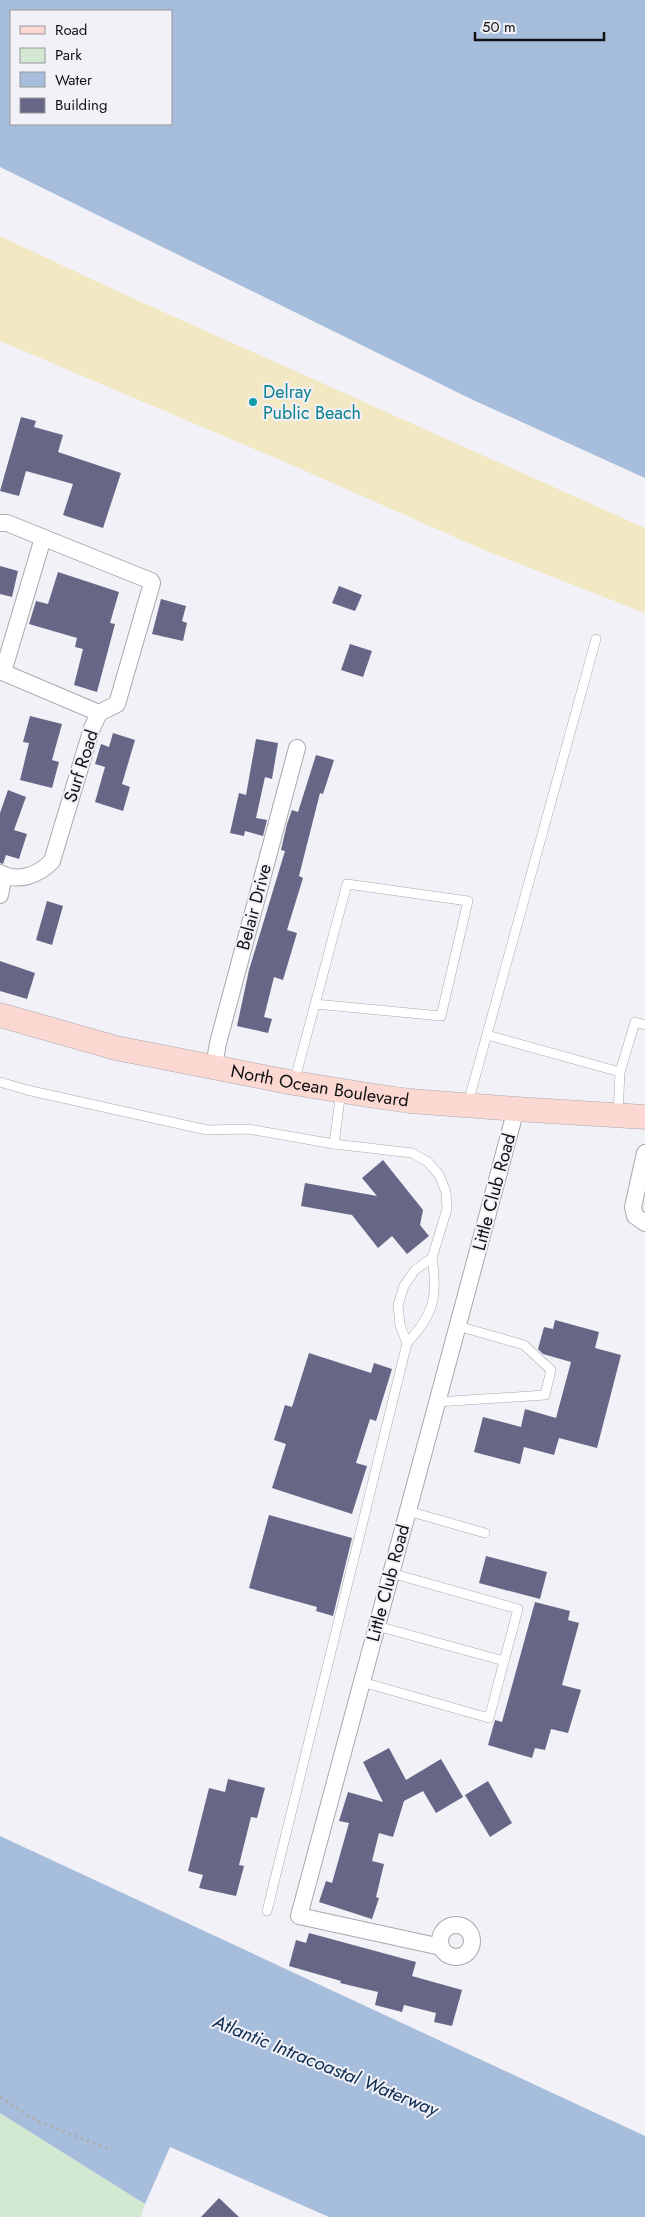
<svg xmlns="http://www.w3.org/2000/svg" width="645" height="2217" font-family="Jost,sans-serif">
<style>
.green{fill:#d3e8d1}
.sand{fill:#f2e8c3}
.water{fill:#a6bddb;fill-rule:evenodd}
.building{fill:#666787}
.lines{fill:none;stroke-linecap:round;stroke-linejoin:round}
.service-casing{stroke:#a8a9ae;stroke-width:10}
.minor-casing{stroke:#a8a9ae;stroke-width:18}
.secondary-casing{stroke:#a8a9ae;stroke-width:25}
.path{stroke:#adadb2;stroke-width:3;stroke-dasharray:2.5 4;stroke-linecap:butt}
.service{stroke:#fff;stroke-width:9}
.minor{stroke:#fff;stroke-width:16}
.secondary{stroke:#fbd8d1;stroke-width:24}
.culture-dot{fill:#0f9aa8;stroke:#f1f1f7;stroke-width:2}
.labels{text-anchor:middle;stroke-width:4;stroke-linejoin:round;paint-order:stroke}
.culture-label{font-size:18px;fill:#0d838f;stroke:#f1f1f7;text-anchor:start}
.street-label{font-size:18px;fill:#111113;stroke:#f1f1f7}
.water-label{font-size:19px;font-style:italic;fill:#0a2b52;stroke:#f1f1f7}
</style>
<rect width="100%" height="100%" fill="#f1f1f7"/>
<!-- green -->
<polygon class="green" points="0,2113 145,2204 141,2217 0,2217"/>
<!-- sand -->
<polygon class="sand" points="0,236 117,291 645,528 645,613 484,550 285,462 0,341"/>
<!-- water -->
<g class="water">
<path d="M0,0h645v478l-174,-79 -471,-232zM171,11v113h-160v-113z"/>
<polygon points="0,1836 645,2136 645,2217 329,2217 170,2147 145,2204 0,2113"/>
</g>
<!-- building -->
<g class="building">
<polygon points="21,417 36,421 34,427 63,435 58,452 121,473 103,528 63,515 73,484 26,471 19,496 0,491"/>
<polygon points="0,566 18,571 12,597 0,594"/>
<polygon points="58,572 119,592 110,623 115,624 97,692 74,685 83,649 75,647 77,638 29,624 36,601 48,604"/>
<polygon points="339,586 362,595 355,611 332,603"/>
<polygon points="161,599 186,606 182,621 187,623 183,641 152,634"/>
<polygon points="350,644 372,651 363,677 341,670"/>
<polygon points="30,716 62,724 52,760 59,762 52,788 20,780 29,743 23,742"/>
<polygon points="113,733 135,740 122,784 130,787 123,811 95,802 105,767 95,764 101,744 109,747"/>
<polygon points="256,739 278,743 272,779 265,777 256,818 267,820 263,836 245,831 244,836 230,833 239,793 246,795"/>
<polygon points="316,755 334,760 323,794 320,793 299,876 303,878 287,930 297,933 283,980 274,977 264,1017 272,1019 268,1033 237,1026 249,970 285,851 281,850 287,824 292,810 298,812"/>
<polygon points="8,790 26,797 14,830 27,834 19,859 6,855 3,864 0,863 0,813"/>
<polygon points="47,901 63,906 52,945 36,940"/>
<polygon points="0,961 35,973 27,999 0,991"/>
<polygon points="383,1160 423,1210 420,1225 429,1236 407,1254 392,1236 378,1248 352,1215 301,1206 305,1183 377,1196 362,1178"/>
<polygon points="555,1320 599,1332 595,1348 621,1355 597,1448 559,1438 554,1455 524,1447 520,1464 474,1452 483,1417 521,1427 525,1409 556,1418 571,1362 543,1354 538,1349 544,1327 553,1329"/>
<polygon points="309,1353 371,1373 374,1363 392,1369 376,1421 370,1419 356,1463 367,1466 352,1514 272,1488 286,1444 274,1440 285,1405 292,1407"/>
<polygon points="269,1515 352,1538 333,1616 316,1611 317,1607 249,1588"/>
<polygon points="486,1556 547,1572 540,1599 479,1583"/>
<polygon points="535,1602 570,1611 568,1620 579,1623 562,1685 581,1690 568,1733 551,1729 545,1750 535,1748 532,1758 488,1745 495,1720 502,1722"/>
<polygon points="389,1748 406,1780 441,1759 463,1797 436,1813 423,1791 404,1801 393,1837 379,1833 372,1861 384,1864 376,1897 379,1898 372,1919 319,1902 326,1881 332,1883 349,1823 339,1821 348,1792 383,1802 363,1762"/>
<polygon points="228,1779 265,1788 257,1818 251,1817 239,1865 244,1866 236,1896 199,1888 203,1875 188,1871 209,1788 225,1792"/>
<polygon points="488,1781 512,1823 490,1837 465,1795"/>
<polygon points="309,1933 416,1962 412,1976 462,1990 452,2026 434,2022 436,2013 404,2005 402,2012 375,2005 378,1992 340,1983 341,1981 289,1966 296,1940 306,1943"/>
<polygon points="219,2198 239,2217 201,2217"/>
</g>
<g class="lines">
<!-- service casing -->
<g class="service-casing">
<g id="service">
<polyline points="487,1035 620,1072"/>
<polyline points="0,1082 27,1090 207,1130 248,1129 334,1144"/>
<polyline points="294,1083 347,884 468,901 441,1016 315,1004"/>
<polyline points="468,1103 596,639"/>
<polyline points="618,1114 620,1072 635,1022 645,1025"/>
<path d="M407,1343c27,-29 31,-46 25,-85"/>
<polyline points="437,1402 545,1395 551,1370 524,1345 458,1326"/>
<polyline points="408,1511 485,1533"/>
<polyline points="377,1626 504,1661"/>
<polyline points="362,1682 489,1718 518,1609 391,1573"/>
<polyline points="267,1911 407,1343 400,1325 398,1305 404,1286 415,1270 432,1258 447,1209 446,1192 439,1175 428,1162 412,1153 334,1144 341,1091"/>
</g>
</g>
<!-- minor casing -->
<g class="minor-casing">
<g id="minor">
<path d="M0,523h7l144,58 1,2 -35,121 -18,9 -7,15 -40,133c-13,14 -34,22 -52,12"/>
<polyline points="0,671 99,713"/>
<polyline points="3,672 43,538"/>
<polyline points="0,895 4,875"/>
<polyline points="214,1066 218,1043 297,748"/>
<polyline points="645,1153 633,1207 635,1216 645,1223"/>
<circle cx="456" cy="1941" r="16"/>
<polyline points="441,1947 299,1916 516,1109"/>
</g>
</g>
<!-- secondary casing -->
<g class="secondary-casing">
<g id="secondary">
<path id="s1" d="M0,1015l116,33 178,35 74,12 42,6 106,8 129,8"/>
</g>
</g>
<!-- path -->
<polyline class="path" points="0,2097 37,2121 112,2150"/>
<!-- service -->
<use href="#service" class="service"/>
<!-- minor -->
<use href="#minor" class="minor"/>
<!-- secondary -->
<use href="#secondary" class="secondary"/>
</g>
<!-- markers -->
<circle class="culture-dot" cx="253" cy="402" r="5"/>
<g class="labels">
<!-- culture labels -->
<g class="culture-label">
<text x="263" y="398">Delray<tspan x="263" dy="21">Public Beach</tspan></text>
</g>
<!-- street labels -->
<g class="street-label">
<text transform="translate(81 766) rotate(-72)" y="6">Surf Road</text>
<text transform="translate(254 907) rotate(-75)" y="6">Belair Drive</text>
<text dy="6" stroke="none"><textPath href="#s1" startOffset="328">North Ocean Boulevard</textPath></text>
<text transform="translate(494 1192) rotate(-75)" y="6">Little Club Road</text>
<text transform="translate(388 1583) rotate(-75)" y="6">Little Club Road</text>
</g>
<!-- water labels -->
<g class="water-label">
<text transform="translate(326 2065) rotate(22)" y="7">Atlantic Intracoastal Waterway</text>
</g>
</g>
<!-- legend -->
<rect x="10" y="10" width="162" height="115" fill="#f1f1f7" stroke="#97979c"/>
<rect x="20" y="26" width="25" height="8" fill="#fbd8d1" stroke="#97979c"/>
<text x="55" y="35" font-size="15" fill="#111113">Road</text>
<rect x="20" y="48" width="25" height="15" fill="#d3e8d1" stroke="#97979c"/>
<text x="55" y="60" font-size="15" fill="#111113">Park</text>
<rect x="20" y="72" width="25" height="15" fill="#a6bddb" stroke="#97979c"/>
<text x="55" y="85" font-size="15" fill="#111113">Water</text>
<rect x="20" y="98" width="25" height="15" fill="#666787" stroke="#97979c"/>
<text x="55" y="110" font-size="15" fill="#111113">Building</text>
<!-- scale -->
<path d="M475 32v8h129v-8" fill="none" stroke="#111113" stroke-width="2.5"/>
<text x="482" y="32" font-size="15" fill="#111113" stroke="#f1f1f7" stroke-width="4" paint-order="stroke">50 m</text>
</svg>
